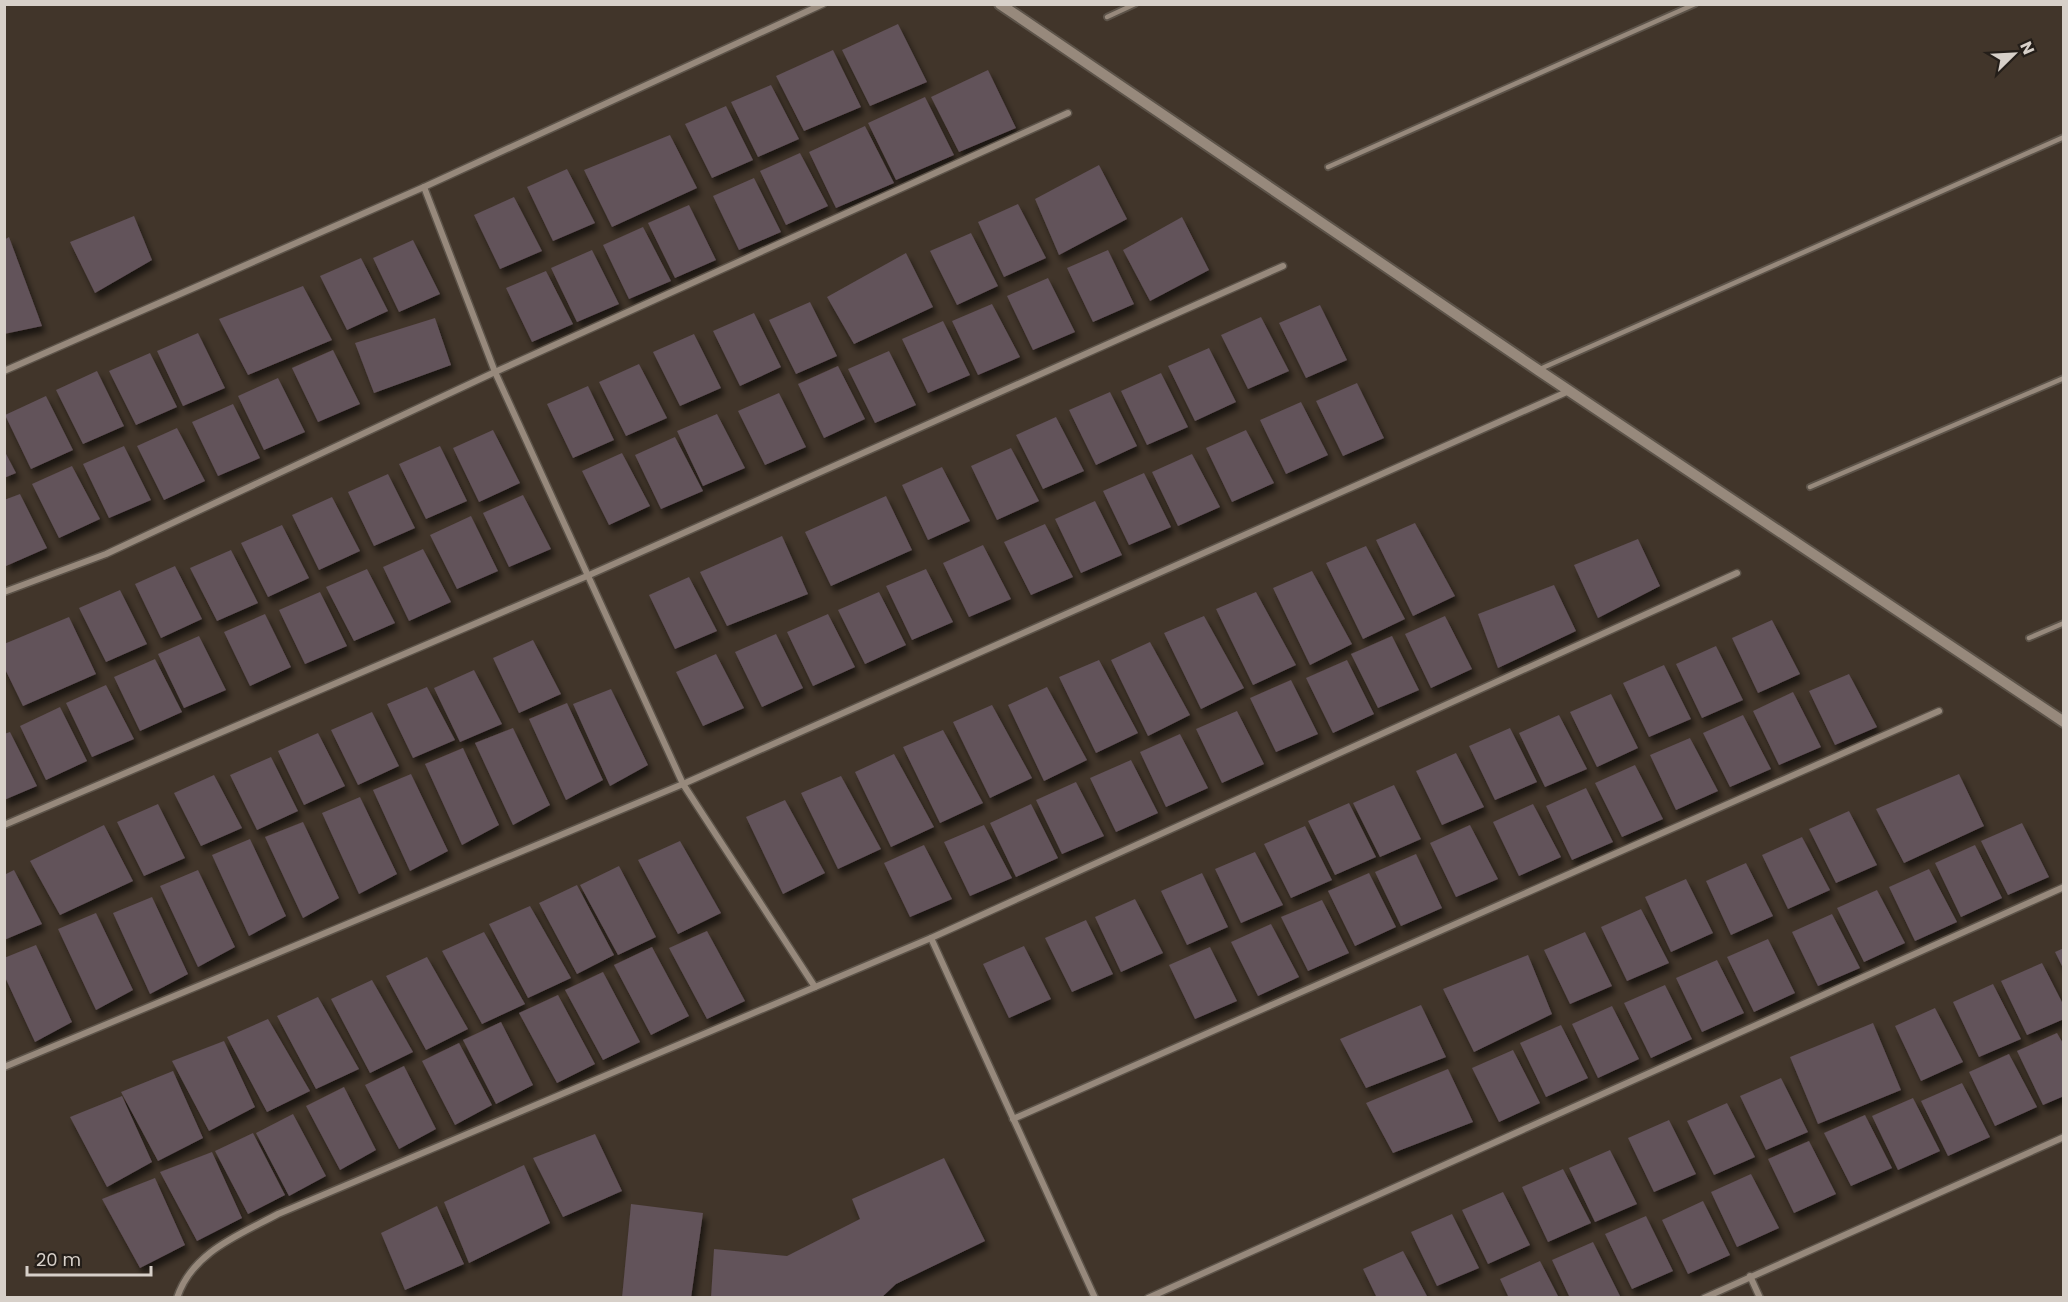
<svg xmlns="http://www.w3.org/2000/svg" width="2068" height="1302" font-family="Poppins,sans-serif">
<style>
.building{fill:#62525a;filter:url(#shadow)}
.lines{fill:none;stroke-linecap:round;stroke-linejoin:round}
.service-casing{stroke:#5c5349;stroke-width:8}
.minor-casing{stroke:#5c5349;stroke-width:9}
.tertiary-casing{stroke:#5c5349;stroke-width:14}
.service{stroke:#97897c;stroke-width:4.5}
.minor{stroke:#97897c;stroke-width:6}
.tertiary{stroke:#97897c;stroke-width:10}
</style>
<defs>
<filter id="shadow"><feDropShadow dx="3.5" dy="6" stdDeviation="3" flood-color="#0009"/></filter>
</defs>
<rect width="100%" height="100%" fill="#41352a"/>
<!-- building -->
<g class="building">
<polygon points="898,24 927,82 870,106 842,50"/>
<polygon points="833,50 861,107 804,131 776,76"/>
<polygon points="988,70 1016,128 959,152 931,97"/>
<polygon points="771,85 799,139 758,157 731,102"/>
<polygon points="925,97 954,155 896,180 868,123"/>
<polygon points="726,106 753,160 712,178 685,124"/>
<polygon points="865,126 894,183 836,208 809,152"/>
<polygon points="670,135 697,188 612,227 584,170"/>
<polygon points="800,153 828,206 786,225 760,171"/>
<polygon points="1099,165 1127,219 1059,255 1035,199"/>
<polygon points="567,169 595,223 553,241 527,187"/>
<polygon points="754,178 781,232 739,250 713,196"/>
<polygon points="514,197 542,251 500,269 474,215"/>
<polygon points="1018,204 1046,258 1004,277 978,222"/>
<polygon points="689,205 716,260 675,278 648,223"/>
<polygon points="134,216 152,260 95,293 70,242"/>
<polygon points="1182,217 1209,270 1150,301 1123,250"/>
<polygon points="643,227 671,281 629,299 603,245"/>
<polygon points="971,233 998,286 957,305 930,251"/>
<polygon points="9,237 42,326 4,334 4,240"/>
<polygon points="413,240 440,294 399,312 373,258"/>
<polygon points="592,250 619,304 577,322 551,268"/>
<polygon points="1108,250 1134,304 1093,322 1067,268"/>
<polygon points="906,253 933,307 854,344 827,297"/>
<polygon points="361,258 388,311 347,330 320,276"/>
<polygon points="546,271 573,324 532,342 506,288"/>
<polygon points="1048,278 1075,332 1033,350 1007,296"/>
<polygon points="303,286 332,340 248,375 219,319"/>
<polygon points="810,302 837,356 796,374 769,320"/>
<polygon points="992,304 1020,357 978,375 952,321"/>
<polygon points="1320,305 1347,360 1306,378 1279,323"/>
<polygon points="754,313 781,367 740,386 713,331"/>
<polygon points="1261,317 1289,371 1248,389 1221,335"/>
<polygon points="435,318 451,365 374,393 355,343"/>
<polygon points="943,321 970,375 928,393 902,339"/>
<polygon points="198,333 225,388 183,406 157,351"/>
<polygon points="694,334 721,388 680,406 653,352"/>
<polygon points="1209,348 1236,402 1195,421 1168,366"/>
<polygon points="333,350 360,404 318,422 292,368"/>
<polygon points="889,351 916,405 875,423 848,369"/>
<polygon points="150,353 177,407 136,425 109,371"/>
<polygon points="639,364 667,418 626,436 599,382"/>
<polygon points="838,366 865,419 824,438 798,384"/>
<polygon points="97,371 124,426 83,444 56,390"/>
<polygon points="1161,373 1188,427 1147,445 1121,391"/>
<polygon points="278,378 305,432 264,450 238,396"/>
<polygon points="1357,383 1384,438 1343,456 1316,401"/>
<polygon points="588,386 614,440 573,458 547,404"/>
<polygon points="1110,392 1137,446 1096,465 1069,410"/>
<polygon points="779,393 806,447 765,465 738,411"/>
<polygon points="46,396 73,450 31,469 5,415"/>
<polygon points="1301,402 1328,455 1286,474 1260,420"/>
<polygon points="233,404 260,458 218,476 192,422"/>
<polygon points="717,414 745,468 703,486 677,431"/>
<polygon points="1056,417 1084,471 1043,489 1016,435"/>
<polygon points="177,428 205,481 164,500 137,446"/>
<polygon points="493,430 520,483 479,502 453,448"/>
<polygon points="1246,430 1274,483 1232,502 1206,448"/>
<polygon points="675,437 703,491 661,509 635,455"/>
<polygon points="124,446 151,500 109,518 83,464"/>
<polygon points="440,446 467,501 426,519 399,464"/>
<polygon points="1011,448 1039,501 997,520 971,466"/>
<polygon points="4,450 16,473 4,478"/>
<polygon points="622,453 650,506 609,525 582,471"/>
<polygon points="1192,454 1220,507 1178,526 1152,472"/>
<polygon points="72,466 100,519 59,538 32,484"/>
<polygon points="942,467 970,521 928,540 902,485"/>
<polygon points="1144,473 1171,527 1129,545 1103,491"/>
<polygon points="388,474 415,528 374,546 348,492"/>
<polygon points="20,494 47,548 6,566 4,500"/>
<polygon points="523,495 551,549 509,567 483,513"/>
<polygon points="886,496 912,550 831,586 805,532"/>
<polygon points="332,497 360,551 319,570 292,515"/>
<polygon points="1095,501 1122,555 1081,573 1055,519"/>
<polygon points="471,516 498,571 457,589 430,535"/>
<polygon points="1415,523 1455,596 1413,616 1376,540"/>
<polygon points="1045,524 1073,577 1031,595 1004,542"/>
<polygon points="282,525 309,578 268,597 241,543"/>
<polygon points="782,536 808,594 727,626 700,572"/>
<polygon points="1638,539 1660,586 1598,618 1574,565"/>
<polygon points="983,545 1011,599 969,617 943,563"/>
<polygon points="1366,546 1405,619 1363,639 1326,563"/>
<polygon points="423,549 451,602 409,621 383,567"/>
<polygon points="231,550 258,603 217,621 190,568"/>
<polygon points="175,566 202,619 161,638 135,584"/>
<polygon points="367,569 395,623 354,641 326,587"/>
<polygon points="926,569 953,622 912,640 886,586"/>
<polygon points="1312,571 1352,644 1310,665 1273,588"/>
<polygon points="689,577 717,631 675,649 649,595"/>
<polygon points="1554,585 1576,631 1498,668 1478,614"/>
<polygon points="120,590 147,644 106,662 79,608"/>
<polygon points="320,592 347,646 305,664 279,610"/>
<polygon points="879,592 906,645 865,664 838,610"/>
<polygon points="1256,592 1296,665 1253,685 1216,609"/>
<polygon points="265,614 291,667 250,686 224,632"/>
<polygon points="828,614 855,667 813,686 787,632"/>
<polygon points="1204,616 1244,688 1201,709 1164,633"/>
<polygon points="1445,616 1472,669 1431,688 1405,634"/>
<polygon points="69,617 96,674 23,706 4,667 4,644"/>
<polygon points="1772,620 1800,674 1758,693 1732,638"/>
<polygon points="776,634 803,688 762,707 735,652"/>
<polygon points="199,636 226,690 184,708 158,654"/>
<polygon points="1392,636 1419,690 1378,708 1351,654"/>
<polygon points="533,640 561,694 519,713 493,658"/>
<polygon points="1150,642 1190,715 1148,736 1111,660"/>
<polygon points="1716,646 1743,700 1702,718 1676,664"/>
<polygon points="716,654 744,708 703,726 676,672"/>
<polygon points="155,659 182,712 140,731 114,677"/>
<polygon points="1099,660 1138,733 1096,753 1059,677"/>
<polygon points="1347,660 1374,714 1333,733 1306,678"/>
<polygon points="1664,665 1691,719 1649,737 1623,683"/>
<polygon points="474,670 502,724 460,742 434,688"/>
<polygon points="1849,674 1877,727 1835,745 1809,691"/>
<polygon points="1291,680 1318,734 1276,752 1250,698"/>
<polygon points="106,685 134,739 92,757 66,703"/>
<polygon points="427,687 455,740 413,758 387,704"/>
<polygon points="1047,687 1087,760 1044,781 1008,705"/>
<polygon points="611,689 648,765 610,786 573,704"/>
<polygon points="1793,692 1821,747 1779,765 1753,711"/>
<polygon points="1611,694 1638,748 1597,767 1570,712"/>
<polygon points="567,703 603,780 566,800 529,719"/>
<polygon points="992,705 1032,778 990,798 953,722"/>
<polygon points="60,707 87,761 46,780 20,726"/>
<polygon points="1237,711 1264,764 1222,783 1196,729"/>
<polygon points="372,712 399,766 358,785 331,730"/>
<polygon points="1559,715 1587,769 1545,787 1519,733"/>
<polygon points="1743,715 1771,769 1730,787 1703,733"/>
<polygon points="513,728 550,805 513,825 475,743"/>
<polygon points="1510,728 1537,782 1495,800 1469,746"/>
<polygon points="943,730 983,803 940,823 903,747"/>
<polygon points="10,732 37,786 4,800 4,734"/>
<polygon points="318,733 345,786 304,805 278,751"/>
<polygon points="1180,734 1208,788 1166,807 1140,752"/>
<polygon points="1690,738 1718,791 1676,810 1650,755"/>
<polygon points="463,748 499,825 462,845 425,764"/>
<polygon points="1456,753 1484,807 1442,825 1416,771"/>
<polygon points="894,754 934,827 891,847 855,772"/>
<polygon points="271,757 298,811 257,830 230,775"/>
<polygon points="1131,760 1158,813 1116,832 1090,778"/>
<polygon points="1635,765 1663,819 1622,837 1595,783"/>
<polygon points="411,774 448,851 410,871 373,790"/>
<polygon points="1959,774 1984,826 1904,863 1876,809"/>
<polygon points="214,775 242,828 201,846 174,793"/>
<polygon points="841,776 881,849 838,869 801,793"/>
<polygon points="1076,782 1104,836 1062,854 1036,800"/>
<polygon points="1394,785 1421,839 1380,857 1353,803"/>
<polygon points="1586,788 1613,842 1572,860 1546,806"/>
<polygon points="360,797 397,874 359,894 322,813"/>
<polygon points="785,800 825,873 783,894 746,817"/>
<polygon points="1349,803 1376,857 1335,875 1308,821"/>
<polygon points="158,804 185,858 144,876 117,822"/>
<polygon points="1031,804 1058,858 1016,877 990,823"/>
<polygon points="1533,804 1561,857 1519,876 1493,822"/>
<polygon points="1849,811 1877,865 1836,883 1809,829"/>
<polygon points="303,822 339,898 303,918 265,837"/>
<polygon points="2022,823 2049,877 2008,895 1981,841"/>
<polygon points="104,825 133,881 60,915 30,861"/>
<polygon points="984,825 1012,878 970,896 944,842"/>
<polygon points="1470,825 1498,879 1456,897 1430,843"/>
<polygon points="1305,826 1332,880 1291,898 1264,844"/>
<polygon points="1802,837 1830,890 1788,909 1762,855"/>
<polygon points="250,839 286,916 249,936 212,855"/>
<polygon points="680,841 721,913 678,934 638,860"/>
<polygon points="924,845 952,899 910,917 884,863"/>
<polygon points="1975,845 2002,898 1961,917 1935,863"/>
<polygon points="1255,852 1283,905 1241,923 1215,869"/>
<polygon points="1416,854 1442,908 1401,926 1375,872"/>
<polygon points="1746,863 1773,916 1731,935 1706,881"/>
<polygon points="619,866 656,937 618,955 580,885"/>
<polygon points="1929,869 1957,922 1915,941 1889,887"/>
<polygon points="14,870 42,924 4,940 4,875"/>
<polygon points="198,870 235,947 198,967 160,886"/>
<polygon points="1202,873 1228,927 1187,945 1161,891"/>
<polygon points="1369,873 1396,927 1355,946 1328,891"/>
<polygon points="1686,879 1713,933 1671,952 1645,897"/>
<polygon points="577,885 614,955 577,974 539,903"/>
<polygon points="1877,890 1905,943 1864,962 1837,908"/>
<polygon points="152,897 188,974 150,994 113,913"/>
<polygon points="1135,899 1163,953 1121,972 1095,917"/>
<polygon points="1322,900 1349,953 1308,971 1281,917"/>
<polygon points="530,906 571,978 528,998 489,924"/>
<polygon points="1641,909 1669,963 1627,981 1601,927"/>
<polygon points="96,913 133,990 96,1010 58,929"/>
<polygon points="1832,914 1860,968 1818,986 1792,932"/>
<polygon points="1086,920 1113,974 1072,992 1045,938"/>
<polygon points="1271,924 1299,977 1258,996 1231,942"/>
<polygon points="707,931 745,1001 707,1019 669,948"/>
<polygon points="484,932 525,1004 482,1024 442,951"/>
<polygon points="1585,932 1612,986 1570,1004 1544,950"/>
<polygon points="1768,939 1795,993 1754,1012 1727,957"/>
<polygon points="36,945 72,1022 35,1042 4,975 4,958"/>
<polygon points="1024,946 1051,999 1009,1018 983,964"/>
<polygon points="652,947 689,1016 651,1035 614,965"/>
<polygon points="1210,947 1237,1001 1195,1019 1169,965"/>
<polygon points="2064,948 2064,970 2055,952"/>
<polygon points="1528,955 1552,1014 1474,1052 1443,989"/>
<polygon points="427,957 468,1029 426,1050 386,976"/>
<polygon points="1717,960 1744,1013 1702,1032 1676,978"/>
<polygon points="2042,963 2064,1006 2064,1019 2027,1035 2001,981"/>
<polygon points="603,972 640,1042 603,1060 565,990"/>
<polygon points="372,980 413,1052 370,1073 331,999"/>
<polygon points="1993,984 2021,1039 1979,1057 1953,1002"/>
<polygon points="1665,985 1692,1039 1651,1058 1624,1003"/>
<polygon points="558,995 595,1064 557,1083 519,1013"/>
<polygon points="318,997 359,1069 316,1089 277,1016"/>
<polygon points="1421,1005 1446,1057 1366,1088 1340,1039"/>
<polygon points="1612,1006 1639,1059 1598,1078 1572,1024"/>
<polygon points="1935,1008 1963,1062 1921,1081 1895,1026"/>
<polygon points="268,1019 310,1091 267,1112 227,1037"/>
<polygon points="501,1022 533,1085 496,1104 463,1040"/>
<polygon points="1873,1023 1901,1090 1818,1124 1790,1057"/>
<polygon points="1561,1025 1588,1078 1546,1097 1520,1043"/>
<polygon points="2057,1033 2064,1045 2064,1096 2043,1105 2017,1051"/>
<polygon points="224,1041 255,1107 209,1131 172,1061"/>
<polygon points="459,1043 492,1105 455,1125 422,1061"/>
<polygon points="1513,1050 1540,1103 1499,1122 1472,1068"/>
<polygon points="2009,1054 2037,1107 1995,1126 1969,1072"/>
<polygon points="404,1066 436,1129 399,1149 365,1085"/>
<polygon points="1448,1069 1473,1122 1393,1153 1366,1103"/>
<polygon points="173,1071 203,1138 158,1161 121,1092"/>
<polygon points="1781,1078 1808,1132 1766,1150 1740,1096"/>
<polygon points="1962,1083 1990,1137 1948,1156 1921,1101"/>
<polygon points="344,1087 376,1150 340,1170 306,1106"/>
<polygon points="122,1096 152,1162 107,1187 70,1117"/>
<polygon points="1913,1098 1940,1151 1898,1170 1872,1116"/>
<polygon points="1727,1103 1755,1157 1714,1175 1687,1121"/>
<polygon points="293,1114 326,1176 289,1196 256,1133"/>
<polygon points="1865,1115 1892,1168 1851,1186 1824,1133"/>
<polygon points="1669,1120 1696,1174 1654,1192 1628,1138"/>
<polygon points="253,1133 285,1195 248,1214 215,1151"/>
<polygon points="595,1134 622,1191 563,1217 533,1158"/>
<polygon points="1809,1141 1836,1194 1794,1213 1768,1159"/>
<polygon points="1610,1150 1637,1204 1595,1222 1569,1168"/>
<polygon points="212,1152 242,1218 197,1241 160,1172"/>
<polygon points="944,1158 985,1241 896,1284 881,1298 711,1298 714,1249 787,1256 860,1219 852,1199"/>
<polygon points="524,1165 550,1223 469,1263 444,1202"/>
<polygon points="1563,1169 1591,1223 1548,1242 1522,1187"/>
<polygon points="1751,1174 1779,1228 1737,1247 1711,1192"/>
<polygon points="155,1178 185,1245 140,1268 102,1199"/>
<polygon points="1503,1192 1530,1245 1488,1264 1462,1210"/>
<polygon points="1703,1201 1730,1255 1688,1274 1662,1220"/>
<polygon points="631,1204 703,1213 691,1298 622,1298"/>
<polygon points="437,1206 464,1264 405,1290 381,1233"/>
<polygon points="1452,1214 1479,1268 1437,1286 1411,1232"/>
<polygon points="1646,1216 1673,1271 1632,1289 1605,1234"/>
<polygon points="1593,1242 1620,1296 1570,1298 1552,1260"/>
<polygon points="1403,1251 1428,1298 1377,1298 1363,1269"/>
<polygon points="1540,1261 1559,1298 1509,1298 1500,1279"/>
</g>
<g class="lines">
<!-- service casing -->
<g class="service-casing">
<g id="service">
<polyline points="1107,17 1135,4"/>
<polyline points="1328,167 1695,4"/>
<polyline points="1540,369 2064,137"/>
<polyline points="1810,487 2064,378"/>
<polyline points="2029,638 2064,623"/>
</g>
</g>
<!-- minor casing -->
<g class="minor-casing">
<g id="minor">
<polyline points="424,187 495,372 683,784 815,987"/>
<polyline points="4,371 424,187 823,4"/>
<polyline points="4,592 106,554 495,372 1068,113"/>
<polyline points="4,825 587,576 1283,266"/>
<polyline points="931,938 1095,1298"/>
<polyline points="4,1067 683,784 1569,391"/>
<polyline points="1013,1119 1939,711"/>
<polyline points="1750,1276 1760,1298"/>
<path d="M177,1298c15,-46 62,-63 101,-84l653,-276 806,-365"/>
<polyline points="1148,1298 2064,887"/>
<polyline points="1704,1298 2064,1137"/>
</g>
</g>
<!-- tertiary casing -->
<g class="tertiary-casing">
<polyline id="tertiary" points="1000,4 1538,370 2064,722"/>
</g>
<!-- service -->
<use href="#service" class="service"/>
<!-- minor -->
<use href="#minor" class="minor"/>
<!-- tertiary -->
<use href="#tertiary" class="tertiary"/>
</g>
<!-- border -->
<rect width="2068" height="1302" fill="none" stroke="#d7d0c9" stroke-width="12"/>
<!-- north arrow -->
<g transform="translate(2014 54) rotate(66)" stroke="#241e19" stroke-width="4.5" paint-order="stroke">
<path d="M0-4.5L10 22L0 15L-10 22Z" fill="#d7d0c9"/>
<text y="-9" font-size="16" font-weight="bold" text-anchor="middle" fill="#d7d0c9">N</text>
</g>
<!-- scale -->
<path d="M27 1266v9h124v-9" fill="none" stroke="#d7d0c9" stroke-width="3"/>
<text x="36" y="1266" font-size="18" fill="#d7d0c9" stroke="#241e19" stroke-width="4.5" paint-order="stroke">20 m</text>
</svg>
